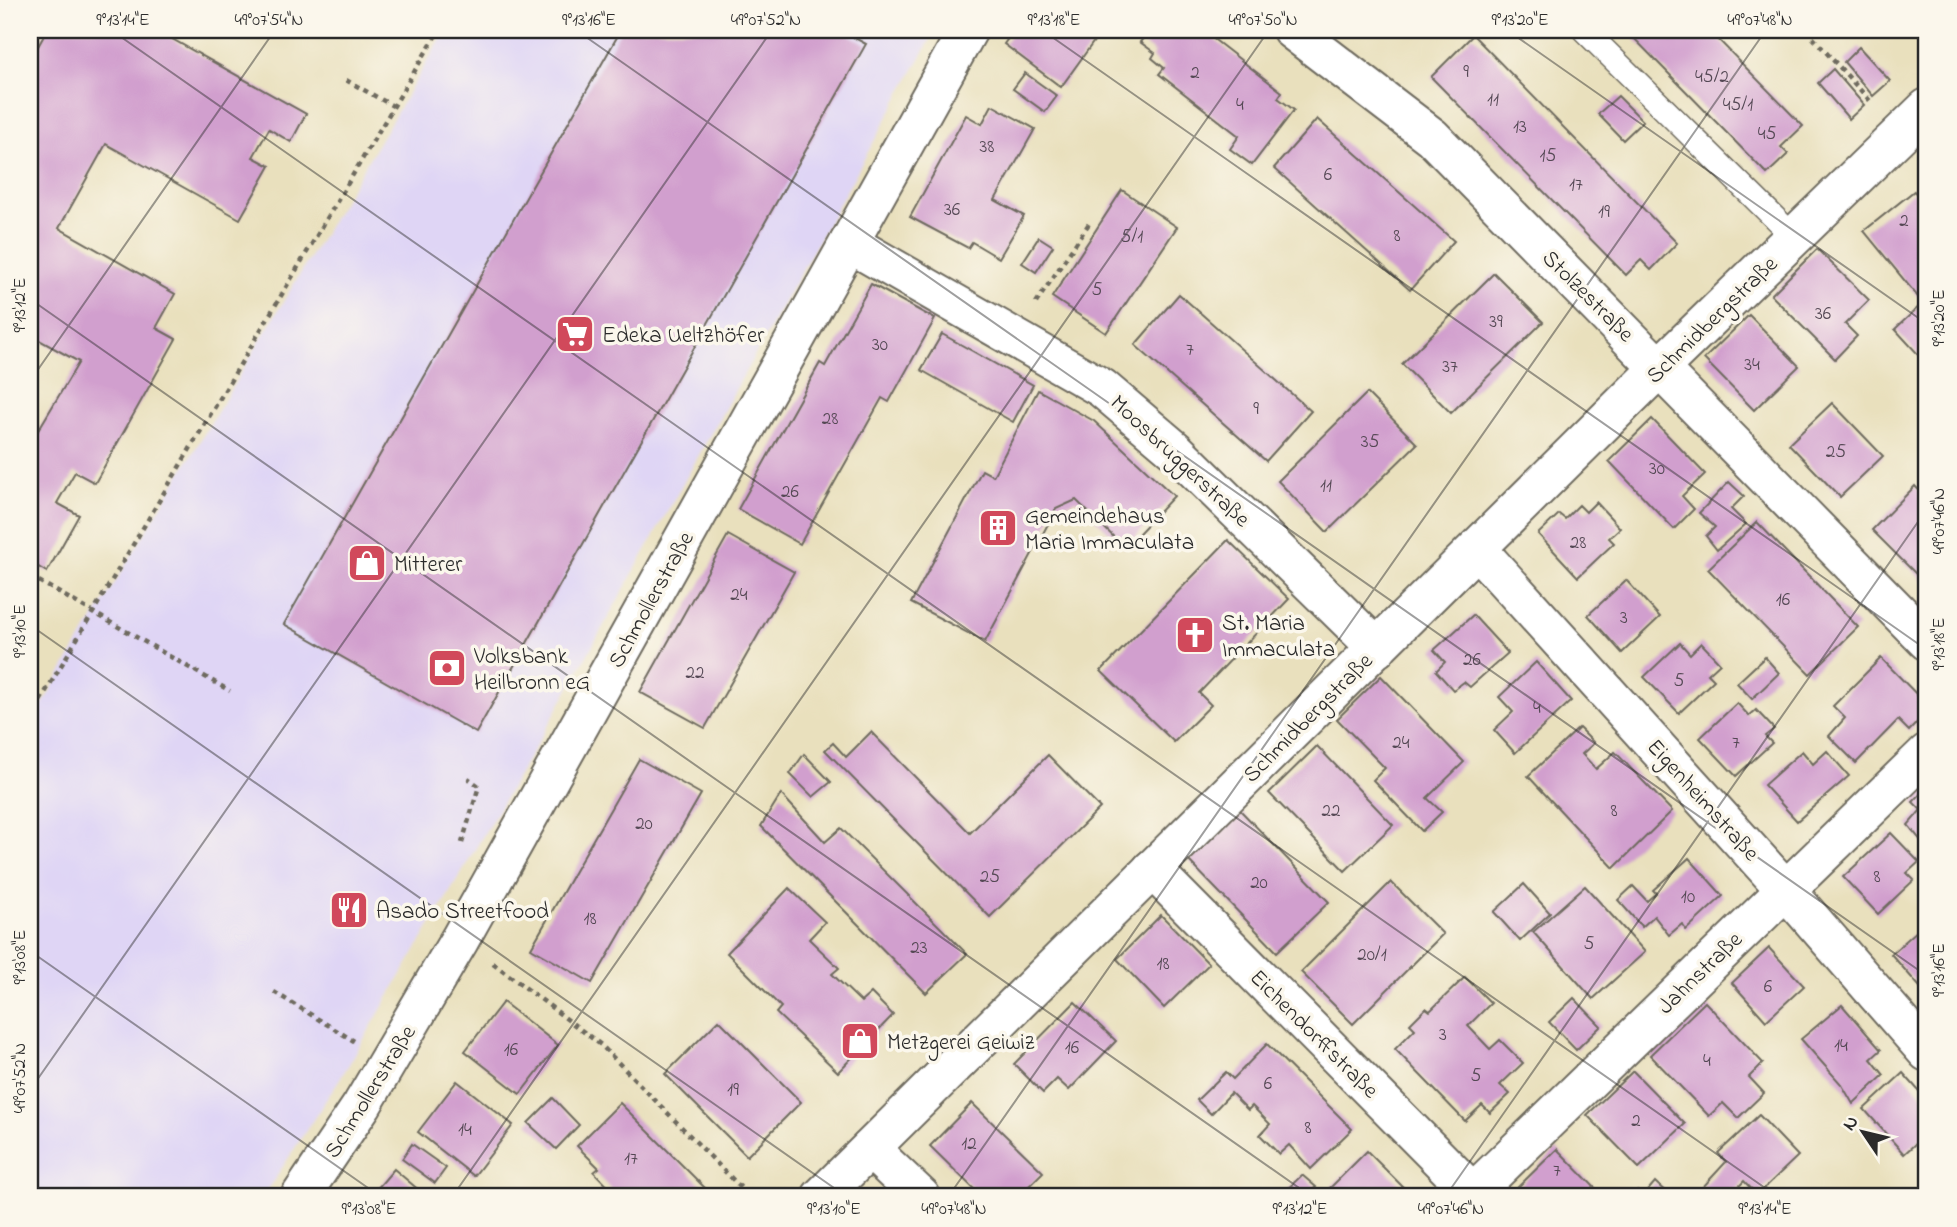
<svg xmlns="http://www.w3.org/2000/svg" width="1957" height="1227" font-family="'Indie Flower',sans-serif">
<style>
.built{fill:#dfd5f5}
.building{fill:#d19fce}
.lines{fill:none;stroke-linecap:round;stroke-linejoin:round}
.service-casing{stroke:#6e6a5e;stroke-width:26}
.minor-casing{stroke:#6e6a5e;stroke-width:42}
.path{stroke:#6e6a5e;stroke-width:4.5;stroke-dasharray:5 5;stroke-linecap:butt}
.service{stroke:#fff;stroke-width:23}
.minor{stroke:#fff;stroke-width:38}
.ticks{fill:none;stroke:#2b2b2b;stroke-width:2;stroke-opacity:0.45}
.labels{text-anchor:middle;stroke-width:7;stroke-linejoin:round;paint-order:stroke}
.number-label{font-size:19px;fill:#544854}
.street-label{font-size:23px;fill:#2b2b2b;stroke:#fbf7ec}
.poi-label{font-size:23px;fill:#2b2b2b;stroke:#fbf7ec;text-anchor:start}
.neatline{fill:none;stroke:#2b2b2b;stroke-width:2.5}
.ticks-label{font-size:18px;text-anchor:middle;fill:#2b2b2b}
</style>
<rect width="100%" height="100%" fill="#fbf7ec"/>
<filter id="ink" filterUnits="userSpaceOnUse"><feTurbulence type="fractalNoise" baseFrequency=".0143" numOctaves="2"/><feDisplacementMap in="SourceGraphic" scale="14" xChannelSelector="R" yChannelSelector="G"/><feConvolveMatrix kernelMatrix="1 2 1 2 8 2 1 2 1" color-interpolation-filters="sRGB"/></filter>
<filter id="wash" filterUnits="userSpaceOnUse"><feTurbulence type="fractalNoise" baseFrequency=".00686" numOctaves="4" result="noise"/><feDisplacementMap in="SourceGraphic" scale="28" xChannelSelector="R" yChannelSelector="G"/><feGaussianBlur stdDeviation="1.57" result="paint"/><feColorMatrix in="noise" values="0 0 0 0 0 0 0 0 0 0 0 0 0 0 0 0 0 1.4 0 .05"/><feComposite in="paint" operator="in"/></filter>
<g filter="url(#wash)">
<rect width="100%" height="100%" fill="#e9e0bd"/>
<!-- built -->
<polygon class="built" points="446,30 936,30 555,713 348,1066 263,1197 30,1197 30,725"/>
<g id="blocks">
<!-- building -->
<g class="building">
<polygon points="47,30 156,30 306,114 291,142 269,129 253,157 270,166 240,219 106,144 59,228 175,294 156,328 176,339 95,483 75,472 57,503 79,515 47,572 30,562 30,444 79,362 30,335 30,61"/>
<polygon points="621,30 840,30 866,44 476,733 284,624"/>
<polygon points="1014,30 1102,30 1061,87 1004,44"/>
<polygon points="1150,30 1188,30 1192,32 1202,30 1282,92 1278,98 1294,110 1252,165 1230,149 1239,136 1159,74 1164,68 1152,58 1155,53 1140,42"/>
<polygon points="1626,30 1709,30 1803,126 1781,147 1788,154 1767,174"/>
<polygon points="1473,35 1677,243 1651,270 1641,260 1626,275 1431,77"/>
<polygon points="1859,47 1890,81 1873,96 1844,62"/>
<polygon points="1833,69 1864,105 1849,119 1818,83"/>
<polygon points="1025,73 1057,96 1045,112 1013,89"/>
<polygon points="1618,96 1643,121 1623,140 1598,114"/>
<polygon points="992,105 1035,129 995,200 1024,216 999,258 972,242 968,248 910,217 966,115 982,124"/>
<polygon points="1317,119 1454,241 1410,290 1274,168"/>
<polygon points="1122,190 1177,227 1106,333 1052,297"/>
<polygon points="1914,191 1927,206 1927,364 1895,329 1923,303 1864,231"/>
<polygon points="1039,237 1053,246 1036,272 1022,263"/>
<polygon points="1817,249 1869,300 1845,324 1857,336 1835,359 1771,295"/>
<polygon points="1494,273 1543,322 1451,413 1402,364"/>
<polygon points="871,284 935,319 889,402 882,398 800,544 738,509 820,363 825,366"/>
<polygon points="1179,294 1311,411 1266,461 1135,345"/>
<polygon points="1749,315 1799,366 1754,410 1704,359"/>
<polygon points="942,334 1033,385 1013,422 921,370"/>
<polygon points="1038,390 1094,421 1174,496 1125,548 1076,500 1056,509 985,642 911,603 982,470 993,476"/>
<polygon points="1367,393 1417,444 1327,532 1278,481"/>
<polygon points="1832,403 1883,456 1840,497 1789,444"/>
<polygon points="1652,419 1705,474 1682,496 1694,509 1674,529 1609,461"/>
<polygon points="1729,482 1744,496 1731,509 1746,524 1717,550 1706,536 1715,527 1699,513"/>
<polygon points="1915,486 1927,499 1927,585 1872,530"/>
<polygon points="1596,502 1620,528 1609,538 1614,543 1578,577 1538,534 1559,514 1565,519 1579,505 1586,512"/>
<polygon points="1757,522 1858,627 1810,674 1708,569"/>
<polygon points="728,535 794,572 705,728 640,692"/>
<polygon points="1228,540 1289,599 1199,693 1211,705 1174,742 1101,671"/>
<polygon points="1626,580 1660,617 1622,653 1588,615"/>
<polygon points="1473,615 1508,653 1470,687 1464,682 1453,690 1436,671 1445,662 1434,650"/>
<polygon points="1680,643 1690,654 1701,643 1720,663 1708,674 1714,680 1679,713 1644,677"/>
<polygon points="1765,657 1779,673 1752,699 1737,683"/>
<polygon points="1881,658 1927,705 1927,712 1909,731 1898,720 1856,763 1829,736 1845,718 1833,706"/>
<polygon points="1536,662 1571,701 1515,753 1494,730 1513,712 1499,697"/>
<polygon points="1381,676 1464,762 1427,798 1442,812 1422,831 1373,780 1385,768 1337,719"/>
<polygon points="1737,703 1749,716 1756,710 1774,729 1765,736 1772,743 1736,776 1700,738"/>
<polygon points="1579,728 1594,743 1582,754 1596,769 1615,752 1672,811 1614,868 1528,776"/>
<polygon points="871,732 970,833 1048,755 1100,808 990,917 825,750 833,743 846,757"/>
<polygon points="1317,746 1393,825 1345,871 1269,793"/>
<polygon points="1802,751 1813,764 1827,751 1849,776 1797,821 1764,785"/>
<polygon points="804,754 831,782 813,797 790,774"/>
<polygon points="639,759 701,794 592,983 531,948"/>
<polygon points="1927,787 1927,848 1908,825 1921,810 1913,802"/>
<polygon points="781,794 825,842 841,828 967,954 926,993 761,826"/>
<polygon points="1240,810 1329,902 1277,952 1189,861"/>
<polygon points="1891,833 1919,862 1907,873 1914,880 1878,914 1843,877"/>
<polygon points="1689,858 1723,896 1686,930 1682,924 1669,935 1654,916 1642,927 1618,900 1633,886 1647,901 1656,893 1653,890"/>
<polygon points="1391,882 1443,934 1353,1024 1301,972"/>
<polygon points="1524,884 1550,913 1520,941 1494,912"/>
<polygon points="1585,886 1645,952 1593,999 1533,932"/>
<polygon points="789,888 825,922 809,939 839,968 832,974 861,1002 871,993 893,1015 838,1072 776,1013 781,1007 727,953"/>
<polygon points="1161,915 1209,964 1164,1008 1117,959"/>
<polygon points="1927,922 1927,995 1891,954"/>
<polygon points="1769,948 1804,986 1766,1021 1732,983"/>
<polygon points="1465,977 1491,1003 1468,1026 1490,1049 1500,1040 1523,1063 1500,1085 1510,1094 1490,1113 1482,1105 1465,1121 1395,1049 1415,1029 1410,1024 1426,1008 1430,1011"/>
<polygon points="1574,998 1601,1026 1576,1050 1549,1022"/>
<polygon points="503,1002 558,1045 520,1094 465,1051"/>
<polygon points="1075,1002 1116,1041 1069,1090 1057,1079 1043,1093 1014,1064"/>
<polygon points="1705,1002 1763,1063 1749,1077 1764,1093 1738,1118 1723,1103 1709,1116 1650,1055"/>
<polygon points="1842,1005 1881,1050 1871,1059 1884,1075 1853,1104 1842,1085 1801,1039"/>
<polygon points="719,1020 801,1102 747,1156 665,1074"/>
<polygon points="1267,1044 1352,1129 1311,1169 1289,1145 1279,1154 1260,1135 1270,1124 1252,1106 1248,1110 1231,1093 1211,1114 1197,1100 1226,1072 1233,1079"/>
<polygon points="1633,1071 1685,1124 1639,1168 1587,1115"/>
<polygon points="1903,1073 1927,1100 1927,1133 1904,1154 1864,1109"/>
<polygon points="457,1081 513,1125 474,1176 418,1132"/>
<polygon points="553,1098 579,1125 556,1149 528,1123"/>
<polygon points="620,1103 710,1193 706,1197 618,1197 594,1172 599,1168 577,1146"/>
<polygon points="972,1103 1043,1172 1018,1197 982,1197 930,1146"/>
<polygon points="1759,1115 1798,1156 1757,1195 1744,1181 1729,1197 1710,1197 1702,1188 1726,1162 1718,1153"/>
<polygon points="412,1144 446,1168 435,1183 402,1159"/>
<polygon points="1557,1149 1604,1197 1524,1197 1516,1189"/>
<polygon points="1367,1151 1406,1190 1399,1197 1331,1197 1326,1192"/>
<polygon points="394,1169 427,1197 370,1197"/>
<polygon points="1302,1175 1316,1187 1305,1197 1279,1197"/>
<polygon points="1655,1182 1671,1197 1631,1197 1637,1191 1643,1196"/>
</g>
</g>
</g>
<g filter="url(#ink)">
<use href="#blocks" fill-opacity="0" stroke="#6e6a5e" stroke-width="2"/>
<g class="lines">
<!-- service casing -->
<g class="service-casing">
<polyline id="service" points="1584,30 1795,238"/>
</g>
<!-- minor casing -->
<g class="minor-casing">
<g id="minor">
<polyline points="1292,30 1432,137 1927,641"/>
<polyline points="849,243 1102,388 1175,450 1377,648"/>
<polyline points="1477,549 1785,889 1927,1052"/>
<polyline points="1152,869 1477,1197"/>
<polyline points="870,1149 921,1197"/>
<polyline points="1473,1193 1927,753"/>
<polyline points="300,1197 362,1105 460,939 968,30"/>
<polyline points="821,1197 1660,367 1927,108"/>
</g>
</g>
<!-- path -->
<g class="path">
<polyline points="1806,30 1872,103"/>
<polyline points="346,80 393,106"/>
<polyline points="1036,303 1090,222"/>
<polyline points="30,576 230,691"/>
<polyline points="30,718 439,30"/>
<polyline points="462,843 479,786 468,778"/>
<polyline points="493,963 601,1045 750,1197"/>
<polyline points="274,992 354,1041"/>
</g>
<!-- service -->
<use href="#service" class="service"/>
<!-- minor -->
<use href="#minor" class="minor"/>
</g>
</g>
<!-- ticks -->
<path class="ticks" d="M111,30l1667,1167M576,30l1351,946M1042,30l885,620M1507,30l420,294M30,299l1282,898M30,381l245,-351M30,625l817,572M30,951l351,246M30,1090l742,-1060M452,1197l817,-1167M948,1197l818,-1167M1445,1197l482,-688"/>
<!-- icons -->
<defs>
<g id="supermarket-square" transform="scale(2.0125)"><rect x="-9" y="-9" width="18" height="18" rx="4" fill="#d1495b" stroke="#fbf7ec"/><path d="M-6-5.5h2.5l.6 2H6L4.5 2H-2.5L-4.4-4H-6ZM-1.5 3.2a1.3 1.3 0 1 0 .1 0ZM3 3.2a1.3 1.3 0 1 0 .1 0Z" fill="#fff"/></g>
<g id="building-square" transform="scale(2.0125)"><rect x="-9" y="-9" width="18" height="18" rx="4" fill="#d1495b" stroke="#fbf7ec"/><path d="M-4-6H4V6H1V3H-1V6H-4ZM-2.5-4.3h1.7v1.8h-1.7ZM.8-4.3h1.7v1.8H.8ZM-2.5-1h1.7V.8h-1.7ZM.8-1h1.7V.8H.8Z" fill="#fff"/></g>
<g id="shop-square" transform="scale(2.0125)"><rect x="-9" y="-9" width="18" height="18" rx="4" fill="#d1495b" stroke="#fbf7ec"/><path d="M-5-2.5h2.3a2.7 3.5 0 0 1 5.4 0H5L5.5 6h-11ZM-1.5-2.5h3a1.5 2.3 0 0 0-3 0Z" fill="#fff"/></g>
<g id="church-square" transform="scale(2.0125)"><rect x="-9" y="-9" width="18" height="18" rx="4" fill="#d1495b" stroke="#fbf7ec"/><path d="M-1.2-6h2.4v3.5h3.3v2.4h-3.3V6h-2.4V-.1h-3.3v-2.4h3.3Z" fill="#fff"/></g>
<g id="bank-square" transform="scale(2.0125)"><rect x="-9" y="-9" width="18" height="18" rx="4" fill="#d1495b" stroke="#fbf7ec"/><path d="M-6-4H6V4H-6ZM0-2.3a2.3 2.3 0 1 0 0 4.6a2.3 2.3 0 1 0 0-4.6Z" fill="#fff"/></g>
<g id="restaurant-square" transform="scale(2.0125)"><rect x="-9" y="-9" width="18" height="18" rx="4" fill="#d1495b" stroke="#fbf7ec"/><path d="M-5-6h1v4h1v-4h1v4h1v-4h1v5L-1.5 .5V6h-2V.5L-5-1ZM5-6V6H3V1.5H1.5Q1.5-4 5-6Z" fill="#fff"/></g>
</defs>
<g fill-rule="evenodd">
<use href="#supermarket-square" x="575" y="334"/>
<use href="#building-square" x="998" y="528"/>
<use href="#shop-square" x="367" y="563"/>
<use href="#church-square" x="1195" y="635"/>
<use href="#bank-square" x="447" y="668"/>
<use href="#restaurant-square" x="349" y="910"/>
<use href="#shop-square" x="860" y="1041"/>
</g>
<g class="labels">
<!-- number labels -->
<g class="number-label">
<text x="1466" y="77">9</text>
<text x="1195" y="78">2</text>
<text x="1712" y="82">45/2</text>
<text x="1493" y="105">11</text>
<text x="1240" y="110">4</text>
<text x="1738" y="110">45/1</text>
<text x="1520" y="132">13</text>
<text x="1767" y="139">45</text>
<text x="987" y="152">38</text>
<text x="1548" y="161">15</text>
<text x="1328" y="180">6</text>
<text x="1576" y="190">17</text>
<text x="952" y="215">36</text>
<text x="1604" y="217">19</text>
<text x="1904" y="226">2</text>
<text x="1397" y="241">8</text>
<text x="1132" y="242">5/1</text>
<text x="1097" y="295">5</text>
<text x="1823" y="319">36</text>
<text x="1496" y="327">39</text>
<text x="880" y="350">30</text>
<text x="1190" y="355">7</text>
<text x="1752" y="370">34</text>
<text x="1450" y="372">37</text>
<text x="1256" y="414">9</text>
<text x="830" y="424">28</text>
<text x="1370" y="447">35</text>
<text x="1836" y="457">25</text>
<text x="1657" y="474">30</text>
<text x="1326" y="491">11</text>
<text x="790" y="497">26</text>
<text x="1578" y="548">28</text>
<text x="739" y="600">24</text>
<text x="1783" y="605">16</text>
<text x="1624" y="623">3</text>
<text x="1472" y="665">26</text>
<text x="695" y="678">22</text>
<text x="1679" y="686">5</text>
<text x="1537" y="713">4</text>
<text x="1401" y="748">24</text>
<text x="1736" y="748">7</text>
<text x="1331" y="816">22</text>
<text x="1614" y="816">8</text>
<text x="644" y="829">20</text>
<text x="990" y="882">25</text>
<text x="1877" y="882">8</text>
<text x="1259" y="888">20</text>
<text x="1688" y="902">10</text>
<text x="590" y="924">18</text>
<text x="1589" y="949">5</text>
<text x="919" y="953">23</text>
<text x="1372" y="960">20/1</text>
<text x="1163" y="969">18</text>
<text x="1768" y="992">6</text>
<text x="1443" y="1040">3</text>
<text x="1841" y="1051">14</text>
<text x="1072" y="1053">16</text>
<text x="511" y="1055">16</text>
<text x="1707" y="1066">4</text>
<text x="1476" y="1081">5</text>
<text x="1268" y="1089">6</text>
<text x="733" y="1095">19</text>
<text x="1636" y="1126">2</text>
<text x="1308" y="1133">8</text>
<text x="465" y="1135">14</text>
<text x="969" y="1149">12</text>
<text x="631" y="1164">17</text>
<text x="1557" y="1176">7</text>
</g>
<!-- street labels -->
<g class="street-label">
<text transform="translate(1589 295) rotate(45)" y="8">Stolzestraße</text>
<text transform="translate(1711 319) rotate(-44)" y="8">Schmidbergstraße</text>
<text transform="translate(1181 460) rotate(43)" y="8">Moosbruggerstraße</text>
<text transform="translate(650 599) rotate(-61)" y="8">Schmollerstraße</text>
<text transform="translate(1307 717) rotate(-45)" y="8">Schmidbergstraße</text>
<text transform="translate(1704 799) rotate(48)" y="8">Eigenheimstraße</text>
<text transform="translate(1699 972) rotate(-44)" y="8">Jahnstraße</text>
<text transform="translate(1315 1033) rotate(45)" y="8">Eichendorffstraße</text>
<text transform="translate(369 1091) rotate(-58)" y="8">Schmollerstraße</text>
</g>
<!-- poi labels -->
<g class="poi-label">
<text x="602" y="342">Edeka Ueltzhöfer</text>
<text x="1025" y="523">Gemeindehaus<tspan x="1025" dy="26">Maria Immaculata</tspan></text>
<text x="394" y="571">Mitterer</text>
<text x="1222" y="630">St. Maria<tspan x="1222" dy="26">Immaculata</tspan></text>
<text x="474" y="663">Volksbank<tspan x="474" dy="26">Heilbronn eG</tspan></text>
<text x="376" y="918">Asado Streetfood</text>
<text x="887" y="1049">Metzgerei Geiwiz</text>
</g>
</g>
<!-- margin -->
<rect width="1957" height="1227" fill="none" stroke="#fbf7ec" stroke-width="77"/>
<!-- north arrow -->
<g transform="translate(1863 1132) rotate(305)" stroke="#fbf7ec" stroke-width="5" paint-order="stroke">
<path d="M0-5L12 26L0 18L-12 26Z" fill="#2b2b2b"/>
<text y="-10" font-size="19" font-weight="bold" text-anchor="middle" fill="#2b2b2b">N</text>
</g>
<rect x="38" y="38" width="1880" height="1150" class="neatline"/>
<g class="ticks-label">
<text x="123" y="25">9°13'14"E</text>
<text x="269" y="25">49°07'54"N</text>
<text x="589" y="25">9°13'16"E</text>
<text x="766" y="25">49°07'52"N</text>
<text x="1054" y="25">9°13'18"E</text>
<text x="1263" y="25">49°07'50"N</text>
<text x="1520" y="25">9°13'20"E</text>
<text x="1760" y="25">49°07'48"N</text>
<text transform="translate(19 305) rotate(-90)" y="6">9°13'12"E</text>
<text transform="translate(1938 318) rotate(-90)" y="6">9°13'20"E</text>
<text transform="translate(1938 521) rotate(-90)" y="6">49°07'46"N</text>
<text transform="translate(19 631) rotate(-90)" y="6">9°13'10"E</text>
<text transform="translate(1938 644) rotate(-90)" y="6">9°13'18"E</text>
<text transform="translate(19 957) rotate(-90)" y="6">9°13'08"E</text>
<text transform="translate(1938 970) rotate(-90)" y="6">9°13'16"E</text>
<text transform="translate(19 1078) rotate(-90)" y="6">49°07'52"N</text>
<text x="369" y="1214">9°13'08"E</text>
<text x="834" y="1214">9°13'10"E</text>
<text x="954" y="1214">49°07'48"N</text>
<text x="1300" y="1214">9°13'12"E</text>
<text x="1451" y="1214">49°07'46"N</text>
<text x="1765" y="1214">9°13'14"E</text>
</g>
</svg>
